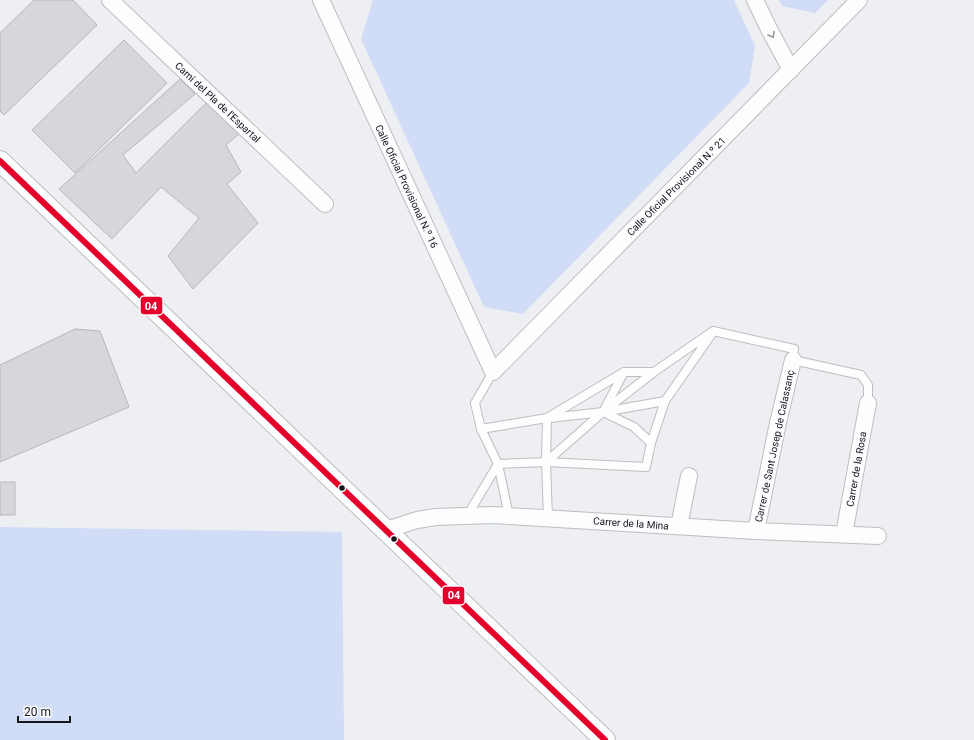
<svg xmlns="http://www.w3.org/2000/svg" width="974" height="740" font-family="Roboto,sans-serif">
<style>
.green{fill:#d1dcf7}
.building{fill:#d6d7da;stroke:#b6b7ba}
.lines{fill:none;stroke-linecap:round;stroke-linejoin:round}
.service-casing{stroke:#bcbec0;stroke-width:10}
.minor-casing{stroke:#bcbec0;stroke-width:18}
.tertiary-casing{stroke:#bcbec0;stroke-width:22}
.service{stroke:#fcfdfd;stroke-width:8}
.minor{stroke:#fcfdfd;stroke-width:16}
.tertiary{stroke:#fcfdfd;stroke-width:20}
.bus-1-casing{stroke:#fafbff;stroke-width:9}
.bus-1{stroke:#e4002b;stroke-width:6}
.oneway{stroke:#949596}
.bus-dot{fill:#141618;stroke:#fafbff;stroke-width:1.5}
.labels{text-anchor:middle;stroke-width:3.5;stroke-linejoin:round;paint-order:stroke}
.street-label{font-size:10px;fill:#141618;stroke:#fafbff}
.line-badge{stroke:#fafbff;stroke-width:1.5}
.badge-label{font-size:11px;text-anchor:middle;font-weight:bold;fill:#fff}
</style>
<rect width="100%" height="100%" fill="#edeff3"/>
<!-- green -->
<g class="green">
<polygon points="373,0 734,0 755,46 749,83 523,314 484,307 361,39"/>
<polygon points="779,0 828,0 815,13 782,6"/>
<polygon points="0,527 342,532 344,740 0,740"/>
</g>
<!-- building -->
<g class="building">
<polygon points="34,0 73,0 97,25 4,115 0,111 0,33"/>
<polygon points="124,40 167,83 75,173 32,130"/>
<polygon points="180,79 195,94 123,155 136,173 208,101 239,134 226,145 241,172 227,184 258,223 193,289 168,256 199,218 161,187 112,239 59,189"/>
<polygon points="75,329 100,331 129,407 0,462 0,365"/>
<rect x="0" y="482" width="15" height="33"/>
</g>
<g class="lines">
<!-- service casing -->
<g class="service-casing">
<g id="service">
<polyline points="493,372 475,403 481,429 498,464 509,516"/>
<polyline points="604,410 624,372"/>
<polyline points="605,410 654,372"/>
<polygon points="603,412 634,427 651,443 646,467 546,462"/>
<polyline points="547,418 624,372 654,372 713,331 794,349 793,360 861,375 868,385 868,403"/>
<polyline points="550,418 603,412 665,401 711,335"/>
<polyline points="481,429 547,418 546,462"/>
<polyline points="651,443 665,401"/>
<polyline points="467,516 498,464 546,462 548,518"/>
</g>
</g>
<!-- minor casing -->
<g class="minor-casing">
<g id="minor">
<polyline points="110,0 325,204"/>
<polyline points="321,0 493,372 859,0"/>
<polyline points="755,0 769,29 791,70"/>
<polyline points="679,526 689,476"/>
<polyline points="386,530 417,520 436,517 493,515 756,531 878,536"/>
<polyline points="756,531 778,423 793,360"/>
<polyline points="844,534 868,403"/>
</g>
</g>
<!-- tertiary casing -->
<g class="tertiary-casing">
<polyline id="tertiary" points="0,161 605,740"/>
</g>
<!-- service -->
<use href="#service" class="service"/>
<!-- minor -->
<use href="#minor" class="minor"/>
<!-- tertiary -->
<use href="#tertiary" class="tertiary"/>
<!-- bus-1 casing -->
<g class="bus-1-casing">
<polyline id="bus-1" points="0,161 605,740"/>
</g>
<!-- bus-1 -->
<use href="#bus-1" class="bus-1"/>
</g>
<!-- one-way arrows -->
<defs><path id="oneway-chevron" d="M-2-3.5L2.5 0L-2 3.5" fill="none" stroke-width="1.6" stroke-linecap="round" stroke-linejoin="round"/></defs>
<use class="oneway" href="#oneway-chevron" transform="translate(772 35) rotate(60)"/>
<!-- markers -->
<g class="bus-dot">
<circle cx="342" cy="488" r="3.5"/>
<circle cx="394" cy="539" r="3.5"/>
</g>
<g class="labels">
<!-- street labels -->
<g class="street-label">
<text transform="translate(218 102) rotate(43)" y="4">Camí del Pla de l'Espartal</text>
<text transform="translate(407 186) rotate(65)" y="4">Calle Oficial Provisional N.º 16</text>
<text transform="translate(676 186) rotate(-45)" y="4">Calle Oficial Provisional N.º 21</text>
<text transform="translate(774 446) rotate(-78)" y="4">Carrer de Sant Josep de Calassanç</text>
<text transform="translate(856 469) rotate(-80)" y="4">Carrer de la Rosa</text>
<text transform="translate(631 523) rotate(4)" y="4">Carrer de la Mina</text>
</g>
</g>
<g class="line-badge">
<rect x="140" y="296" width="23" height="19" rx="4" fill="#e4002b"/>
<rect x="442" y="586" width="23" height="19" rx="4" fill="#e4002b"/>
</g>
<g class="badge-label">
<text x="151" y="310">04</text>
<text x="454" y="599">04</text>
</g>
<!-- scale -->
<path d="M18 716v6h52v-6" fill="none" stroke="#141618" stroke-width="2"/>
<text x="24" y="716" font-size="12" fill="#141618" stroke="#fafbff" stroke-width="3" paint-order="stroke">20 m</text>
</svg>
